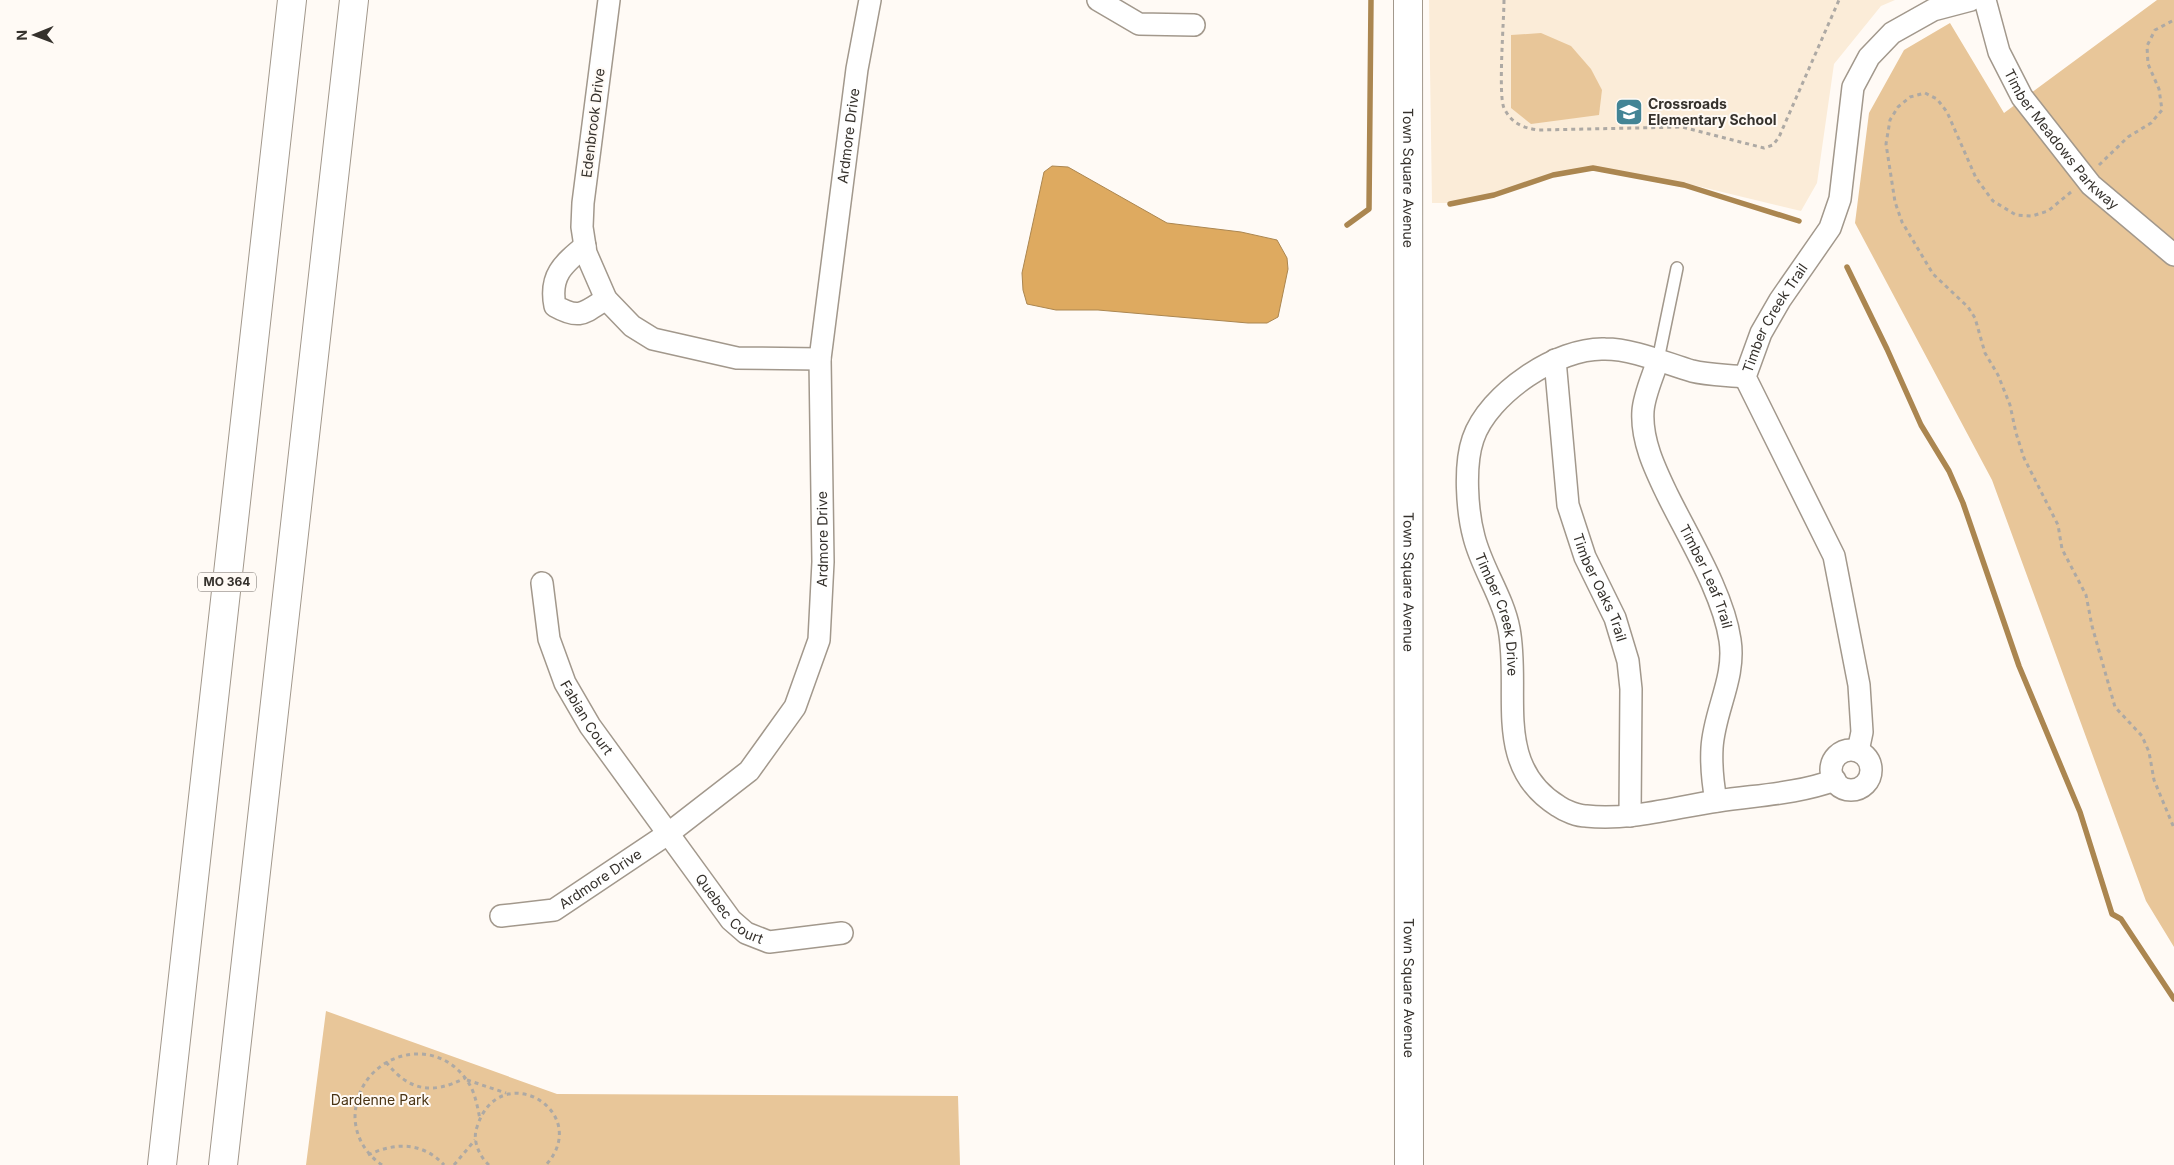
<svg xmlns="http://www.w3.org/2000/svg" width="2174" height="1165" font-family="Inter,sans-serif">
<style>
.built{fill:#fbecd8}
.green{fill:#e8c699}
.water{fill:#deaa60;stroke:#ab8650}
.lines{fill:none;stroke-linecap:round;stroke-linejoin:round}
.stream{stroke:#ab8650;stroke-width:5.5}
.service-casing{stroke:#a2988c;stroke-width:14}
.minor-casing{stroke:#a2988c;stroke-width:24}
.secondary-casing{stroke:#a2988c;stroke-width:30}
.motorway-casing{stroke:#a2988c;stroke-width:30}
.path{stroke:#ada9a4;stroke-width:3;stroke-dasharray:4 4;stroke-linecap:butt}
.service{stroke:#fff;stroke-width:11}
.minor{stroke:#fff;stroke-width:21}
.secondary{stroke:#fff;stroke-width:28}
.motorway{stroke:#fff;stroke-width:28}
.labels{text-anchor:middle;stroke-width:4;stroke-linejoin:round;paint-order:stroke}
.shield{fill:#fffaf5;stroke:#726d68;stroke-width:1}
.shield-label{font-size:12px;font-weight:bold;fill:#35312c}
.poi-label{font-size:14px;font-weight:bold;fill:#35312c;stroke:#fffaf5;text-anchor:start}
.street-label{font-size:14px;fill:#35312c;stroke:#fffaf5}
.park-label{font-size:14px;fill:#493313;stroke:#fffaf5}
</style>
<rect width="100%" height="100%" fill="#fffaf5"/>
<!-- built -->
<polygon class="built" points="1429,0 1895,0 1881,6 1834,64 1817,183 1801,211 1685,183 1593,167 1554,173 1494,194 1450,203 1432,203"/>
<!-- green -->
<g class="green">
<polygon points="2157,0 2174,0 2174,947 2146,901 1992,480 1855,223 1869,113 1904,50 1950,23 2004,113"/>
<polygon points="1541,33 1571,46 1591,69 1602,90 1599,115 1531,124 1511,108 1511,35"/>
<polygon points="326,1011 557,1094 958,1096 960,1165 306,1165"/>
</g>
<!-- water -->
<polygon class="water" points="1052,166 1068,167 1167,223 1241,232 1277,240 1287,258 1288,269 1278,317 1267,323 1248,323 1098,310 1056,310 1027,304 1023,290 1022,273 1044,172"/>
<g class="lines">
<!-- stream -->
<g class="stream">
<polyline points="1450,204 1494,195 1553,175 1593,168 1684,185 1799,221"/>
<polyline points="1347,225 1369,209 1371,0"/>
<polyline points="1847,267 1887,349 1921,425 1949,471 1963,503 2019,666 2080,812 2112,914 2121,919 2174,999"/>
</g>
<!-- service casing -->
<g class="service-casing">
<polyline id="service" points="1658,360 1677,268"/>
</g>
<!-- minor casing -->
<g class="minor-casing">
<g id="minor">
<polyline points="609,0 583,203 582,227 586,253 606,299 632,326 653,339 737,358 820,359"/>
<polyline points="1098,0 1139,24 1194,25"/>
<path id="s1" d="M1985,0l14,52 23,45 69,88 83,70"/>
<path d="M585,246c-22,18 -36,30 -30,60 25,14 29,7 51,-7"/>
<path id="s2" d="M1555,360l13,145 17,52 30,61 13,43 3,28 -1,127"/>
<path id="s3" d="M1658,360c-5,16 -14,35 -15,51 -2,29 12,58 24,83 21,43 56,99 63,146 6,38 -16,71 -18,108 -1,18 1,36 4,53"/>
<path id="s4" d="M1745,377c-17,-2 -37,-2 -53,-6 -27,-8 -59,-22 -87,-22 -47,-2 -117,45 -132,90 -9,26 -6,72 1,98 8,32 29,60 35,92 12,63 -17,136 49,177 7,5 20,10 28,10 44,5 89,-9 132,-15 39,-6 79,-7 117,-21"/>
<path id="s5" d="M542,583l7,56 16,44 25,43 141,194 15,13 23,9 73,-9"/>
<circle cx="1851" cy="770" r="20"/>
<path id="s6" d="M1858,751l4,-19 -3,-47 -25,-129 -89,-179 16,-44 19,-33 50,-72 10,-29 13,-112 16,-30 23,-24 41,-23 38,-10"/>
<path id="s7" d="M501,916l53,-6 115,-77 80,-62 46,-64 24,-67 4,-78 -3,-203 37,-290 13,-69"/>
</g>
</g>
<!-- secondary casing -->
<g class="secondary-casing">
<g id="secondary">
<path id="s8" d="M1408,0l1,1165"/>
</g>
</g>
<!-- motorway casing -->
<g class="motorway-casing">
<g id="motorway">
<polyline points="162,1165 292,0"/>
<polyline points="223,1165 354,0"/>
</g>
</g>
<!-- path -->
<g class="path">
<path d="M1504,0c0,20 -6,95 0,108 7,15 19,20 34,22l144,-3 82,21 9,-3 6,-8 60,-137"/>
<polyline points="2099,165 2128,137 2151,123 2162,110 2159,89 2148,64 2147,46 2155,30 2174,20"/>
<polyline points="2071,192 2048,211 2032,216 2016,215 1993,201 1976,178 1947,112 1937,99 1925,93 1910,97 1898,107 1890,120 1886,144 1895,202 1902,222 1933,274 1968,307 1975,318 1985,353 1998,375 2010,405 2016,433 2024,458 2058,525 2062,549 2086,595 2092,626 2115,707 2142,736 2149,752 2154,780 2174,828"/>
<path d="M386,1062c23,29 46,33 79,16"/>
<polyline points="467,1080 506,1093"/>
<path d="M368,1155c27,-13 55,-13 76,10"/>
<path d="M382,1165c-16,-11 -26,-27 -27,-47 0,-60 75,-88 111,-39 9,12 11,26 14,40"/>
<polyline points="454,1165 475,1140"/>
<path d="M489,1165c-10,-9 -17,-25 -12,-38 22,-71 117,-16 69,38"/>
</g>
<!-- service -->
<use href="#service" class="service"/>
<!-- minor -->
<use href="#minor" class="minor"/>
<!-- secondary -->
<use href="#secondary" class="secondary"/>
<!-- motorway -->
<use href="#motorway" class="motorway"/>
</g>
<!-- icons -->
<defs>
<g id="school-square" transform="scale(1.4375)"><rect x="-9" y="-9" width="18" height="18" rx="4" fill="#428495" stroke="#fffaf5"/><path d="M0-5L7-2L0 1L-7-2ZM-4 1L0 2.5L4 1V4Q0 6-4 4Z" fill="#fff"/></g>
</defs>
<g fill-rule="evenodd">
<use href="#school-square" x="1629" y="112"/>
</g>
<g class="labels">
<!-- shield labels -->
<rect class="shield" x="198" y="572.5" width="58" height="19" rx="4"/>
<g class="shield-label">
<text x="227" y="586">MO 364</text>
</g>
<!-- poi labels -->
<g class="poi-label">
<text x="1648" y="109">Crossroads<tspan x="1648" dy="16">Elementary School</tspan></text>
</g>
<!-- street labels -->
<g class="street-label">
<text transform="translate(593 123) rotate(-83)" y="5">Edenbrook Drive</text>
<text dy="5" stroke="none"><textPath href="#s7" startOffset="949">Ardmore Drive</textPath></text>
<text dy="5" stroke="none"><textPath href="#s1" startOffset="162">Timber Meadows Parkway</textPath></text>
<text dy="5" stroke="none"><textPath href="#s8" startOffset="178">Town Square Avenue</textPath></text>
<text dy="5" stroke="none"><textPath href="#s6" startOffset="464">Timber Creek Trail</textPath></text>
<text dy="5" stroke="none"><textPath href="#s7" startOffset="544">Ardmore Drive</textPath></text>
<text dy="5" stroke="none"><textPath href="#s3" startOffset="232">Timber Leaf Trail</textPath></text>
<text dy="5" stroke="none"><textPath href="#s8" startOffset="582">Town Square Avenue</textPath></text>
<text dy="5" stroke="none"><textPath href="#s2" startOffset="234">Timber Oaks Trail</textPath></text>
<text dy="5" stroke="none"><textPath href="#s4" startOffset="492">Timber Creek Drive</textPath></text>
<text dy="5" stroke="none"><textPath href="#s5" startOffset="144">Fabian Court</textPath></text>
<text dy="5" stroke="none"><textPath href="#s7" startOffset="109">Ardmore Drive</textPath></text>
<text dy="5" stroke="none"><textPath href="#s5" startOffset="384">Quebec Court</textPath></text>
<text dy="5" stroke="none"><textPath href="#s8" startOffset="988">Town Square Avenue</textPath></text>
</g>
<!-- park labels -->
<g class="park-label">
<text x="380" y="1105">Dardenne Park</text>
</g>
</g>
<!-- north arrow -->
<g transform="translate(35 35) rotate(269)" stroke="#fffaf5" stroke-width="4" paint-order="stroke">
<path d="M0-4L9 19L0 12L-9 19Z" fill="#35312c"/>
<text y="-8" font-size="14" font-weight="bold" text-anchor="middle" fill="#35312c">N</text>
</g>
</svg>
